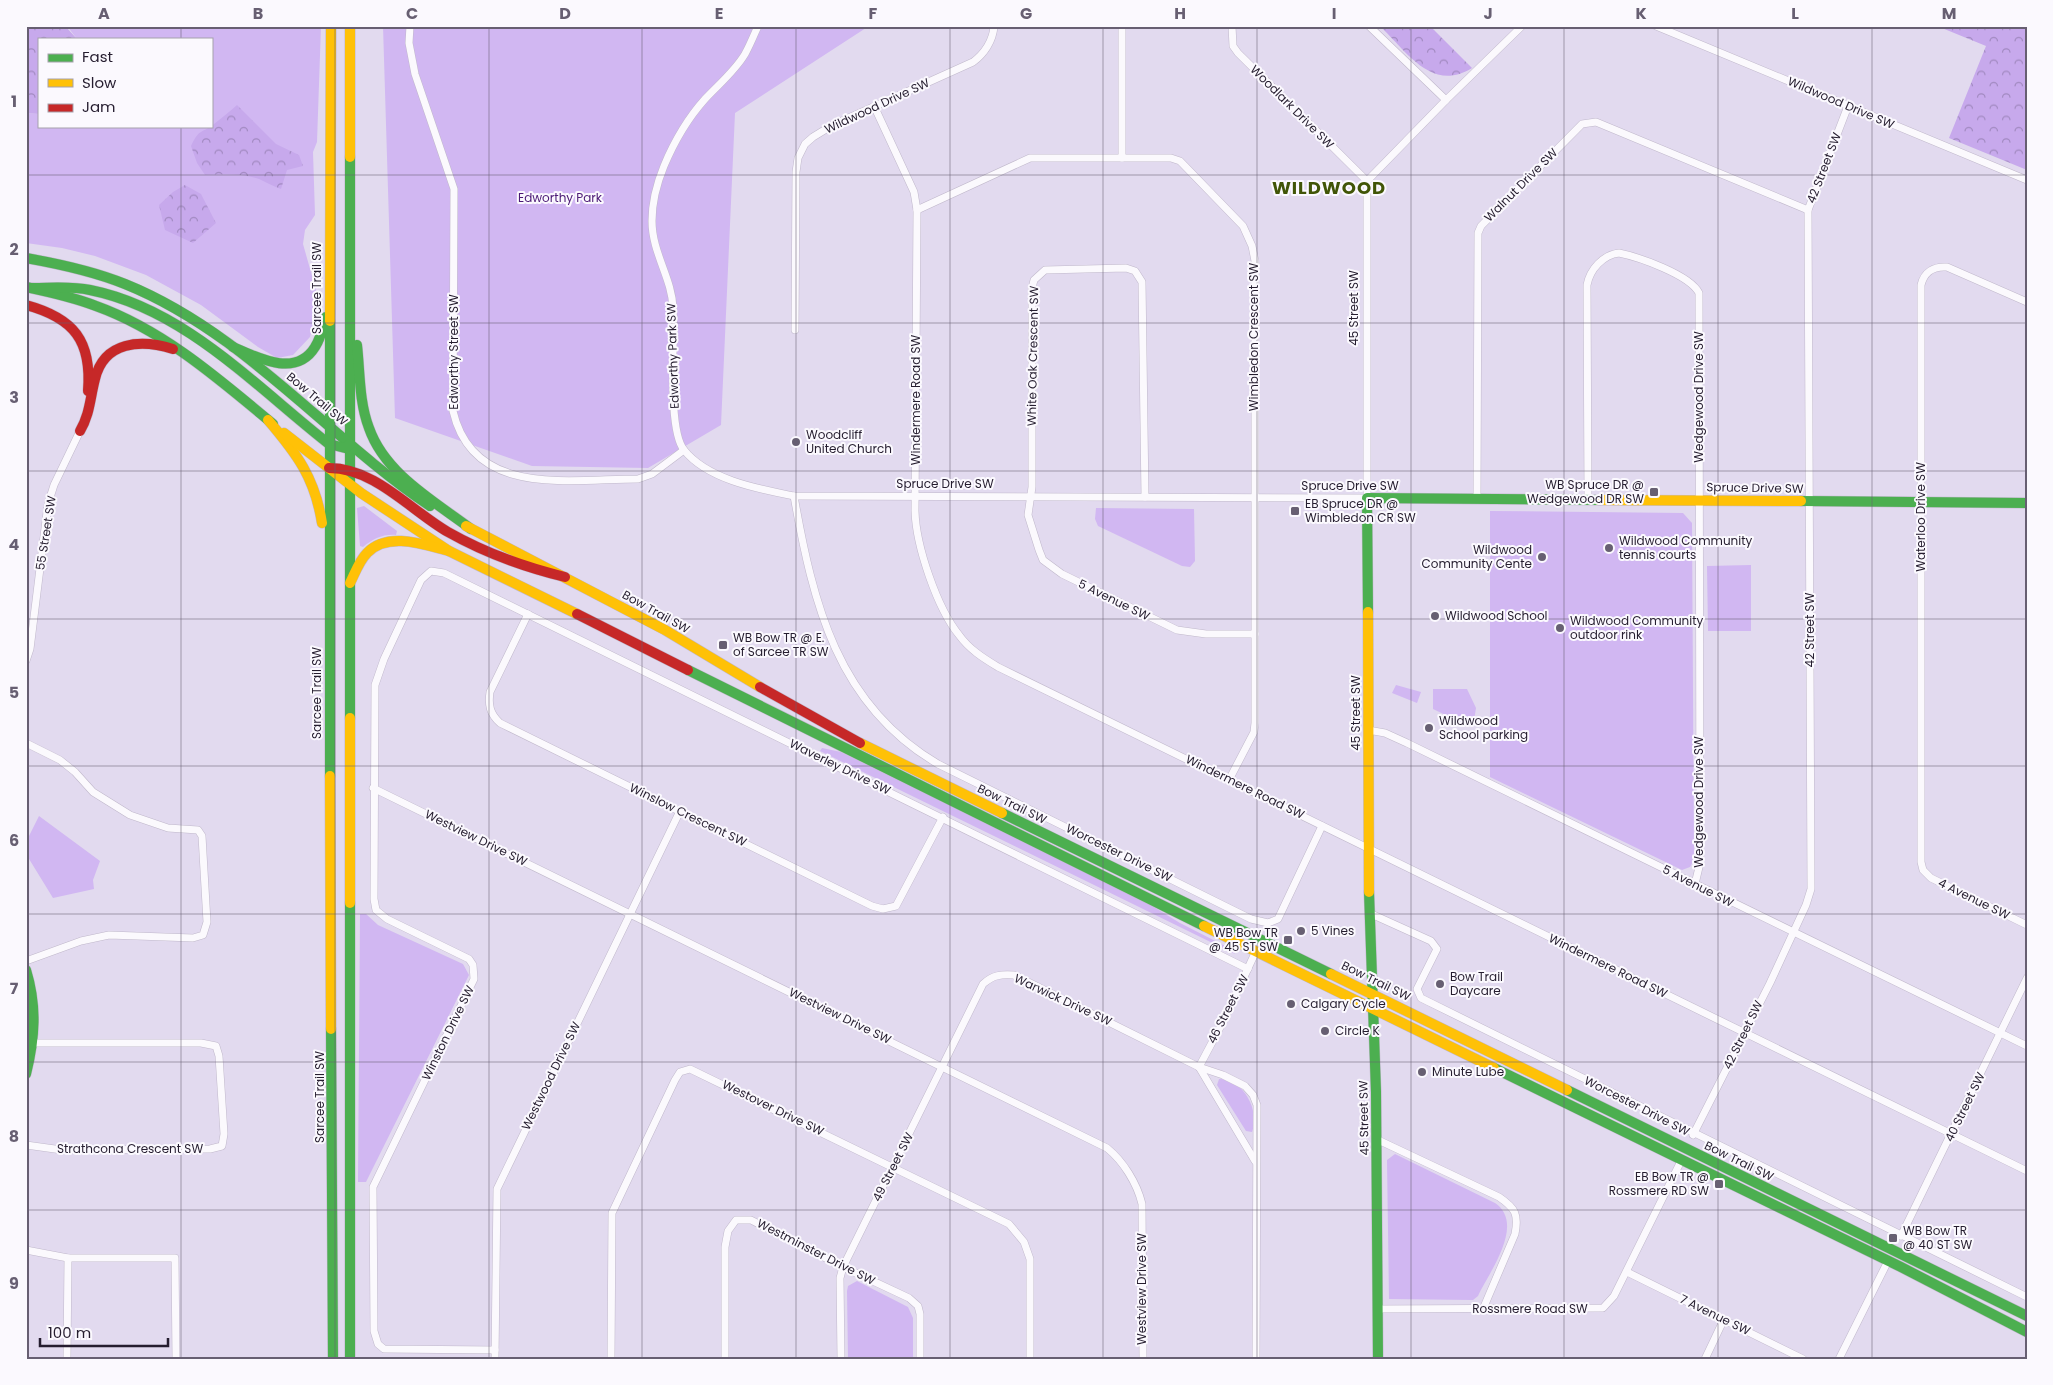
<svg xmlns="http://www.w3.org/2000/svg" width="2053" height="1385" font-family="Poppins,sans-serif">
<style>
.green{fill:#d1b7f2}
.forest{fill:url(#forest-crowns)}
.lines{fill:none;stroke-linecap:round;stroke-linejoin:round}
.street-casing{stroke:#c0b8cb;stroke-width:8}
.fast-casing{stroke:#c0b8cb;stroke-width:11}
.slow-casing{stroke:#c0b8cb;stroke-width:11}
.jam-casing{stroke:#c0b8cb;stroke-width:11}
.street{stroke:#fbf9fd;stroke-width:7}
.fast{stroke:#4caf50;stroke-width:10}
.slow{stroke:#ffc107;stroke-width:10}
.jam{stroke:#c62828;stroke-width:10}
.grid{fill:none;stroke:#675f72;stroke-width:1;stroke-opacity:0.55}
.poi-dot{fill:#675f72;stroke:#fbf9fe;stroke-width:2}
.labels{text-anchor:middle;stroke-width:4;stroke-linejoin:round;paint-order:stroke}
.street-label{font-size:12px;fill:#251d2f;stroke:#fbf9fe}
.park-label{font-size:12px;fill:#4b1975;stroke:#fbf9fe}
.poi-label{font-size:12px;fill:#251d2f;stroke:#fbf9fe;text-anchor:start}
.district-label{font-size:18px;font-weight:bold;letter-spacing:1px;fill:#415507;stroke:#fbf9fe}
.neatline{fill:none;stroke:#675f72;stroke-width:2}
.grid-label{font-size:16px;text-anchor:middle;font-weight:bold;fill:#675f72}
</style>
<defs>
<pattern id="forest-crowns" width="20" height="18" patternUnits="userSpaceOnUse" patternTransform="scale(1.25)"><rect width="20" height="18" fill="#c7a9ec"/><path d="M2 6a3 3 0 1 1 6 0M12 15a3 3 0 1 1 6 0" fill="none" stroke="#a189c0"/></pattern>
</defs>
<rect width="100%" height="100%" fill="#e2daef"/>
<!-- green -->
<g class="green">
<polygon points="67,26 321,26 317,142 313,152 315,215 305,230 303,244 316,290 314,322 310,337 293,355 277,358 258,347 201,305 146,275 95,256 62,248 26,243 26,137 29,136 26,113 39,114 39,126 211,126 211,39 77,39"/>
<polygon points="383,26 869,26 735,113 721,425 648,468 532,466 395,418"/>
<path d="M364,506l33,25 -1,4c-13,-1 -23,4 -33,12l-3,-1 -3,-38z"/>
<polygon points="1096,508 1194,509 1195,561 1190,567 1182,566 1098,526 1095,519"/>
<polygon points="1490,511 1683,513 1692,523 1694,860 1690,867 1682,870 1490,777"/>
<polygon points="1751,565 1751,631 1708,631 1707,566"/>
<polygon points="1396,685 1421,692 1417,703 1392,693"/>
<polygon points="1433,689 1467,689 1476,708 1474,720 1462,726 1456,724 1456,720 1433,709"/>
<polygon points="822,748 841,752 1139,898 1180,923 1231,949 1235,954 820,751"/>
<polygon points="39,816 100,861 93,880 94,889 53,898 26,854 26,842"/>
<polygon points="360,914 366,914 378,925 463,964 469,975 366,1182 358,1182"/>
<path d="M1219,1079c25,0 41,32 33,53l-6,-1 -29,-46z"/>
<path d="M1395,1154l100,49c31,21 -6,69 -17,93l-5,4 -84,-1 -2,-139z"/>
<polygon points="857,1281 908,1307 913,1318 913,1359 848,1359 847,1291 848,1286"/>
</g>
<!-- forest -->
<g class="forest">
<polygon points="26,26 67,28 77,39 39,39 39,114 26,113"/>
<path d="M1380,26h50l42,42c-40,25 -65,-16 -92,-42z"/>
<polygon points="1937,26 2027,26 2027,170 1949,138 1986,46"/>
<path d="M237,105l39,39 23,11 4,11 -16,4 -6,19c-9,-3 -15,-7 -22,-10 -17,-6 -37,-5 -54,-4l-8,-12 -6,-17c9,-19 11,-12 23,-22 8,-6 16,-13 23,-19z"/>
<polygon points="185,185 201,194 216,223 193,243 165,230 159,205 173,192"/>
</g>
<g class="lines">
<!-- street casing -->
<g class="street-casing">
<g id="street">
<path d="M410,26l-1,17 6,31 39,115 -1,222c20,87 116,68 185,68l14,-5 32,-24"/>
<path d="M758,26c-4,9 -8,19 -13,28 -10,17 -26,30 -40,45 -17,19 -31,43 -41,67 -7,17 -12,36 -12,55 0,32 20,57 21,87 2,30 -6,121 11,142 24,30 75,39 110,46l573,2v-317l79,-81"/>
<polyline points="1122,26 1122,158"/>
<polyline points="1232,26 1233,46 1238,53 1367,181"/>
<polyline points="1369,26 1446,100 1522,26"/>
<polyline points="1656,26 2027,180"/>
<path d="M875,108l39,84 3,18 -2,301c1,35 22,97 44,124 10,14 24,23 39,32l1029,504"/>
<polyline points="917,210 1030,158 1171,158 1180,161 1243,226 1252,246 1255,261 1255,723 1254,732 1229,780"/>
<path d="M2027,302l-80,-35c-13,-1 -23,5 -26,18v577l2,8 8,8 96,47"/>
<path d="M795,330l1,-158 2,-14 7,-14 8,-7 18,-11 142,-64c11,-8 20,-21 21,-36"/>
<path d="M794,496c19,107 43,209 144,268l313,155 17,4 10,-4 44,-93"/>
<polyline points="1145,497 1142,282 1135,271 1126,268 1045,270 1034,280 1032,288 1032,487 1028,515 1039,550 1043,560 1062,574 1177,630 1206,634 1255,634"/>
<polyline points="1477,499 1478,233 1481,226 1582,124 1596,122 1808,210"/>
<path d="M1588,499l-1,-214c3,-16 16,-30 32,-32 20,4 71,22 80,40l1,570 -5,21"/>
<path d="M528,614l-38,78c-2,13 0,22 10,31l372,183 11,3 13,-3 47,-89"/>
<polyline points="26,661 30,649 48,504 54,485 80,431"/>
<polyline points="1368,730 1385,733 1407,743 2027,1046"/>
<polyline points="26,743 60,760 75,772 93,792 130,815 168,828 198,830 202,836 207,922 203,935 193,938 109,935 81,941 26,961"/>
<path d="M373,788l734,360c16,13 30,35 35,56l1,155"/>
<polyline points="1369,913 1431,941 1437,949 1417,989 1421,998 1427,1001 2027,1297"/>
<polyline points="1199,1067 1225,1018 1256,951"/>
<polyline points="1199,1067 1255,1161"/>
<polyline points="1693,1135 1770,983 1806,905 1811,889 1808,210 1848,106"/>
<path d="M1376,1139l123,58c16,11 20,17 16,37l-32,75"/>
<polyline points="26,1145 62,1150 210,1149 222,1146 224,1134 219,1056 216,1046 201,1043 34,1043"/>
<polyline points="1901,1236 2027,978"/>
<polyline points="26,1250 68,1258 175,1258 176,1359"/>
<polyline points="1627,1272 1803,1359"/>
<polyline points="1377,1309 1603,1308 1614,1296 1682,1159"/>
<polyline points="495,1350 384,1349 378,1344 374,1331 373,1187 474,979 473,965 469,959 387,919 376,910 374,899 375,685 384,659 421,580 431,571 444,573 1248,969"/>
<polyline points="67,1359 68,1258"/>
<polyline points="495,1359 497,1189 680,811"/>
<polyline points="611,1359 612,1213 675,1080 680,1072 690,1069 1009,1224 1024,1242 1030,1259 1030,1359"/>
<polyline points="725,1359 725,1247 728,1231 736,1220 751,1220 843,1267 909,1298 918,1306 920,1314 920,1359"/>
<path d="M841,1359l-1,-81 3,-11 140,-283c10,-9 18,-10 31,-9l185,92 24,8 22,11 8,9 4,10 -1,254"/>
<polyline points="1705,1359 1724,1319"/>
<polyline points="1839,1359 1888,1261"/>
</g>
</g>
<!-- fast casing -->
<g class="fast-casing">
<g id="fast">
<polyline points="350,157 350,718"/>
<path d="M26,258c34,6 67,13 99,26 119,48 201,152 305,222"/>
<path d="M26,287c24,5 47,10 70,19 67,24 123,73 177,118"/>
<path d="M33,288c19,0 38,-2 57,2 95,19 166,97 239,154l16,4 5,-4"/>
<polyline points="330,321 330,776"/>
<path d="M357,345c3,27 2,57 12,83 16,46 65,73 102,101"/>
<path d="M233,347c25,11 63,31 82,0 6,-9 8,-20 11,-30"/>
<polyline points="1801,501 2027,503"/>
<polyline points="1368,612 1367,498 1599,500"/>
<polyline points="688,670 1204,926"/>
<polyline points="1002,813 1331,974"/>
<polyline points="1369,892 1376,1092 1378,1359"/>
<polyline points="350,903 350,1359"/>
<path d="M26,970c11,36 9,68 0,104"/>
<polyline points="331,1029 333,1359"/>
<polyline points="1494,1068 1901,1267 2027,1332"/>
<polyline points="1567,1090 2027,1316"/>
</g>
</g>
<!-- slow casing -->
<g class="slow-casing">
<g id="slow">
<polyline points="350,26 350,157"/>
<polyline points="330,321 331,26"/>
<path d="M268,420c29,34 47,58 54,103"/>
<polyline points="284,433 361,493 449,551 577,614"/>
<polyline points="1599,500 1801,501"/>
<polyline points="466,526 665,630 760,687"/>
<path d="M350,583c5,-10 9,-22 17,-30 21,-22 58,-8 82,-2"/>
<polyline points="1368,612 1369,892"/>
<polyline points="350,718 350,903"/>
<polyline points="860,743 1002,813"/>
<polyline points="330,776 331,1029"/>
<polyline points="1204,926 1494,1068"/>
<polyline points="1331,974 1567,1090"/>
</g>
</g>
<!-- jam casing -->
<g class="jam-casing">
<g id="jam">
<path d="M26,305c48,13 66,36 62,86"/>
<path d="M80,431c10,-17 10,-33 15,-52 9,-38 46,-40 78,-30"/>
<path d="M329,468c46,0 81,42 119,64 37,21 76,35 117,45"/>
<polyline points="577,614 688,670"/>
<polyline points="760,687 860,743"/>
</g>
</g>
<!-- street -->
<use href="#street" class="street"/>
<!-- fast -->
<use href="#fast" class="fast"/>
<!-- slow -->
<use href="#slow" class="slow"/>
<!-- jam -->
<use href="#jam" class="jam"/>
</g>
<!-- grid -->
<path class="grid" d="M181,26v13M335,26v1333M489,26v1333M642,26v1333M796,26v1333M950,26v1333M1103,26v1333M1257,26v1333M1411,26v1333M1564,26v1333M1718,26v1333M1872,26v1333M181,126v1233M26,175h2001M26,323h2001M26,471h2001M26,619h2001M26,766h2001M26,914h2001M26,1062h2001M26,1210h2001"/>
<!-- markers -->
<g class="poi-dot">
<circle cx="796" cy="442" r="5"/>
<rect x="1649" y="487" width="10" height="10" rx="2.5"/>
<rect x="1290" y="506" width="10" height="10" rx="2.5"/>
<circle cx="1609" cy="548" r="5"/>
<circle cx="1542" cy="557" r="5"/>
<circle cx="1435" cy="616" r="5"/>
<circle cx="1560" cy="628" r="5"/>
<rect x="718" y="640" width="10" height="10" rx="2.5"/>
<circle cx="1429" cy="728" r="5"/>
<circle cx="1301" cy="931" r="5"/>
<rect x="1283" y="935" width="10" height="10" rx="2.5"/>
<circle cx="1440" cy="984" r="5"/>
<circle cx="1291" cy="1004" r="5"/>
<circle cx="1325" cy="1031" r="5"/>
<circle cx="1422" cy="1072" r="5"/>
<rect x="1714" y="1179" width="10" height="10" rx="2.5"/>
<rect x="1888" y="1233" width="10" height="10" rx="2.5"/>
</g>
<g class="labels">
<!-- street labels -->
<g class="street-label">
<text transform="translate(1841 103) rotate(23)" y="4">Wildwood Drive SW</text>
<text transform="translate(877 106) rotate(-25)" y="4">Wildwood Drive SW</text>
<text transform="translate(1292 107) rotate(45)" y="4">Woodlark Drive SW</text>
<text transform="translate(1824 168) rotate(-69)" y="4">42 Street SW</text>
<text transform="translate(1521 185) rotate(-45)" y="4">Walnut Drive SW</text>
<text transform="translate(317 288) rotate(-90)" y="4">Sarcee Trail SW</text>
<text transform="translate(1354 308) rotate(-90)" y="4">45 Street SW</text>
<text transform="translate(1254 337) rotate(-90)" y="4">Wimbledon Crescent SW</text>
<text transform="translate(454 352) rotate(-90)" y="4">Edworthy Street SW</text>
<text transform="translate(673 356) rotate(-92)" y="4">Edworthy Park SW</text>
<text transform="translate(1033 356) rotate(-89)" y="4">White Oak Crescent SW</text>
<text transform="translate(1699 397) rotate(-90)" y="4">Wedgewood Drive SW</text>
<text transform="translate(317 399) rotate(40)" y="4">Bow Trail SW</text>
<text transform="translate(916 400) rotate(-90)" y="4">Windermere Road SW</text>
<text x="945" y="488">Spruce Drive SW</text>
<text x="1350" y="490">Spruce Drive SW</text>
<text transform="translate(1755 488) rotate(1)" y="4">Spruce Drive SW</text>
<text transform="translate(1921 517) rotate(-90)" y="4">Waterloo Drive SW</text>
<text transform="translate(46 533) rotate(-81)" y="4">55 Street SW</text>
<text transform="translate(1114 600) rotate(26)" y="4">5 Avenue SW</text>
<text transform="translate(656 612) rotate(29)" y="4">Bow Trail SW</text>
<text transform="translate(1810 630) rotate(-90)" y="4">42 Street SW</text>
<text transform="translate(317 693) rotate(-90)" y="4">Sarcee Trail SW</text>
<text transform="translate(1356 713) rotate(-90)" y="4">45 Street SW</text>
<text transform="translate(840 767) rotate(26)" y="4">Waverley Drive SW</text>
<text transform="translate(1245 787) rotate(26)" y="4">Windermere Road SW</text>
<text transform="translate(1699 802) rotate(-90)" y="4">Wedgewood Drive SW</text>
<text transform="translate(1012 804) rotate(26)" y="4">Bow Trail SW</text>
<text transform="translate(688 815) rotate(26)" y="4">Winslow Crescent SW</text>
<text transform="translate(476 838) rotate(26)" y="4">Westview Drive SW</text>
<text transform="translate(1119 853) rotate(26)" y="4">Worcester Drive SW</text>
<text transform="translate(1698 886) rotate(27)" y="4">5 Avenue SW</text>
<text transform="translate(1974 899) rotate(26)" y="4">4 Avenue SW</text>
<text transform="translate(1608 966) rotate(26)" y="4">Windermere Road SW</text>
<text transform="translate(1376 981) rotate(26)" y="4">Bow Trail SW</text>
<text transform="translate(1063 1000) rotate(25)" y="4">Warwick Drive SW</text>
<text transform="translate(1228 1009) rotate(-63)" y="4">46 Street SW</text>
<text transform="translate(840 1016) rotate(26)" y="4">Westview Drive SW</text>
<text transform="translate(448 1033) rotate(-64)" y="4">Winston Drive SW</text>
<text transform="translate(1743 1035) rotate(-64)" y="4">42 Street SW</text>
<text transform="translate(551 1076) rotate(-64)" y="4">Westwood Drive SW</text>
<text transform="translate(320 1097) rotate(-90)" y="4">Sarcee Trail SW</text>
<text transform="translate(1637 1106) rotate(27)" y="4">Worcester Drive SW</text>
<text transform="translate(1965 1107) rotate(-64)" y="4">40 Street SW</text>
<text transform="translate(773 1108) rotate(26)" y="4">Westover Drive SW</text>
<text transform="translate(1364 1118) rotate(-91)" y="4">45 Street SW</text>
<text x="130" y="1153">Strathcona Crescent SW</text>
<text transform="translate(1739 1161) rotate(26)" y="4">Bow Trail SW</text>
<text transform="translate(893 1167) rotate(-63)" y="4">49 Street SW</text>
<text transform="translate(816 1252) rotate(27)" y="4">Westminster Drive SW</text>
<text transform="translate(1142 1289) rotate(-90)" y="4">Westview Drive SW</text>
<text x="1530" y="1313">Rossmere Road SW</text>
<text transform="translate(1715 1315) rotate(26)" y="4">7 Avenue SW</text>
</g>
<!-- park labels -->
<g class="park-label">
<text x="560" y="202">Edworthy Park</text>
</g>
<!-- poi labels -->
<g class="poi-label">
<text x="806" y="439">Woodcliff<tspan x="806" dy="14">United Church</tspan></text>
<text x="1644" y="489" text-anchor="end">WB Spruce DR @<tspan x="1644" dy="14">Wedgewood DR SW</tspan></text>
<text x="1305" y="508">EB Spruce DR @<tspan x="1305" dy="14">Wimbledon CR SW</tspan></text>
<text x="1619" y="545">Wildwood Community<tspan x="1619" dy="14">tennis courts</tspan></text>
<text x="1532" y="554" text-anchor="end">Wildwood<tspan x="1532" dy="14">Community Cente</tspan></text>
<text x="1445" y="620">Wildwood School</text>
<text x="1570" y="625">Wildwood Community<tspan x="1570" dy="14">outdoor rink</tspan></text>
<text x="733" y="642">WB Bow TR @ E.<tspan x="733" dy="14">of Sarcee TR SW</tspan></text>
<text x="1439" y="725">Wildwood<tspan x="1439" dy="14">School parking</tspan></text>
<text x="1311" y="935">5 Vines</text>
<text x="1278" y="937" text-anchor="end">WB Bow TR<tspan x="1278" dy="14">@ 45 ST SW</tspan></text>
<text x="1450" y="981">Bow Trail<tspan x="1450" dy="14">Daycare</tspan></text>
<text x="1301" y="1008">Calgary Cycle</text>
<text x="1335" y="1035">Circle K</text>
<text x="1432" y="1076">Minute Lube</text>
<text x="1709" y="1181" text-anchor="end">EB Bow TR @<tspan x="1709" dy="14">Rossmere RD SW</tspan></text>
<text x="1903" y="1235">WB Bow TR<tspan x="1903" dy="14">@ 40 ST SW</tspan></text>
</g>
<!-- district labels -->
<g class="district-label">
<text x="1329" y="194">WILDWOOD</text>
</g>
</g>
<!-- border -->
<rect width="2053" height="1385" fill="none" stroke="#fbf9fe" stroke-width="55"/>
<!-- legend -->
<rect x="38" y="38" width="175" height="90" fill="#fbf9fe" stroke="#a5a1ab"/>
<rect x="48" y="54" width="25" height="8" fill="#4caf50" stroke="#a5a1ab"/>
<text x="82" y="62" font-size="15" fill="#251d2f">Fast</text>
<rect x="48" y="79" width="25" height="8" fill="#ffc107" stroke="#a5a1ab"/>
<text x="82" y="88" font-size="15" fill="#251d2f">Slow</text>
<rect x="48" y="104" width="25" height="8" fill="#c62828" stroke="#a5a1ab"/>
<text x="82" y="112" font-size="15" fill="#251d2f">Jam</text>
<!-- scale -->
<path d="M40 1338v8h128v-8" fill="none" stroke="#251d2f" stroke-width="2.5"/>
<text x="48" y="1338" font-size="15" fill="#251d2f" stroke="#fbf9fe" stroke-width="4" paint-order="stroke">100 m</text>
<rect x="28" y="28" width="1998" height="1330" class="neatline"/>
<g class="grid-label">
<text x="104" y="19">A</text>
<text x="258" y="19">B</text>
<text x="412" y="19">C</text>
<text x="565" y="19">D</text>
<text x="719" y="19">E</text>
<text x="873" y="19">F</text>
<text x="1026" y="19">G</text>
<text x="1180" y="19">H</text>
<text x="1334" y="19">I</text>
<text x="1488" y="19">J</text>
<text x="1641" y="19">K</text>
<text x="1795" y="19">L</text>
<text x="1949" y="19">M</text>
<text x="14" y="107">1</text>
<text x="14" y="255">2</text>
<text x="14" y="403">3</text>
<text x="14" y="550">4</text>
<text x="14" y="698">5</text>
<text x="14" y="846">6</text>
<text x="14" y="994">7</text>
<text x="14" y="1142">8</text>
<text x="14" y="1289">9</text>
</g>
</svg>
